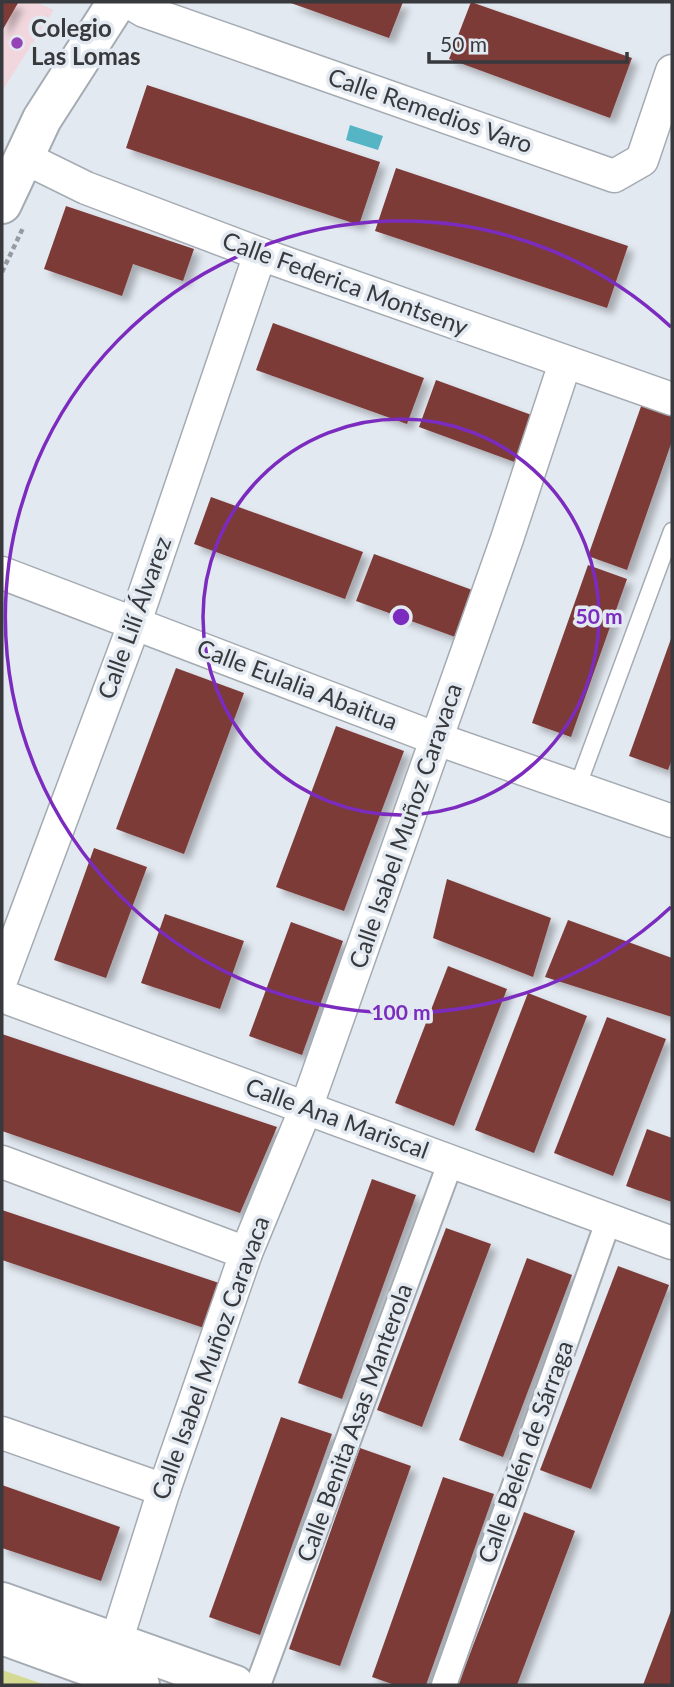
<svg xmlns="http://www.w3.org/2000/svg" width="674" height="1687" font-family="Lato,sans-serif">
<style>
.education{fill:#f1d7dd}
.green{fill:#d5da93}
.water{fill:#55b5c5}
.building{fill:#7d3b39;filter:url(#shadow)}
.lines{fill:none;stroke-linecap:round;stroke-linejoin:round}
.service-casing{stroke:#a5abb2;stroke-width:19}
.pedestrian-casing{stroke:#a5abb2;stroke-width:28}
.minor-casing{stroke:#a5abb2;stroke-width:35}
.tertiary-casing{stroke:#a5abb2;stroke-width:42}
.path{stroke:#979ba1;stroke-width:4.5;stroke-dasharray:5 3.5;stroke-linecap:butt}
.service{stroke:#fff;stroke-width:16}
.pedestrian{stroke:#fff;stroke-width:24}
.minor{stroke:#fff;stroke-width:32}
.tertiary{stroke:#fff;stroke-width:38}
.ring{fill:none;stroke:#7b2cbf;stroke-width:3.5}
.poi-dot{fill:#9444b4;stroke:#e3e9f1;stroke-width:2.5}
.labels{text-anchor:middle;stroke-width:7;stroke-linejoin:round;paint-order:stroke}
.poi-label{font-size:24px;font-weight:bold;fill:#37393c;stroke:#e3e9f1;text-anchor:start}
.street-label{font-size:24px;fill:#37393c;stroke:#e3e9f1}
.centre{fill:#7b2cbf;stroke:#e3e9f1;stroke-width:3.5}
.ring-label{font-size:21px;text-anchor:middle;font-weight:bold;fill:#7b2cbf;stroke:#e3e9f1;stroke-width:7;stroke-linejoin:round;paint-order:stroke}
</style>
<defs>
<filter id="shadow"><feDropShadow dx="6" dy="6" stdDeviation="3.5" flood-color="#0004"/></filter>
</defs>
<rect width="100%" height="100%" fill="#e3e9f1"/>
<!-- education -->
<polygon class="education" points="2,2 36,2 54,10 2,91"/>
<!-- green -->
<polygon class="green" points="2,1670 46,1685 2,1685"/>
<!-- water -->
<polygon class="water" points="350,125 383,136 378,150 346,140"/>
<!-- building -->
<g class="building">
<polygon points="2,2 18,3 2,31"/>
<polygon points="288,2 403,2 389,38"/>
<polygon points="471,2 632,58 610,118 449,59"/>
<polygon points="147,85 380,162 359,225 126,148"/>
<polygon points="396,168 628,246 607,308 375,231"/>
<polygon points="66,206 194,249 183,281 133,264 122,296 44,269"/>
<polygon points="273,323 424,378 407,424 256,370"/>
<polygon points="436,380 537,417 520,464 419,427"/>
<polygon points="644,398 672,408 672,441 627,570 588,556"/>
<polygon points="211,497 363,552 345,599 194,544"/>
<polygon points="374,554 475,591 458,638 356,601"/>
<polygon points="588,565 627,579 571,737 532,723"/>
<polygon points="672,636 672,759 668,770 629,756"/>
<polygon points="176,668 244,693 184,854 116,829"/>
<polygon points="336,726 404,751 344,911 276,887"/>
<polygon points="94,848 147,867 106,978 54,960"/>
<polygon points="447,879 551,918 533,977 433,938"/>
<polygon points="165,914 244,941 220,1009 141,983"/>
<polygon points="568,920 672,958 672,1017 545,977"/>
<polygon points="291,922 343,941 302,1055 249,1036"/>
<polygon points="448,966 507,989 454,1126 395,1103"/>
<polygon points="528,993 587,1016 534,1153 475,1130"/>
<polygon points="607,1017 666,1039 613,1176 554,1153"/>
<polygon points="2,1034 277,1127 240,1213 2,1131"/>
<polygon points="647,1129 672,1138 672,1202 626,1186"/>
<polygon points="372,1179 416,1195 342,1399 298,1383"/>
<polygon points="2,1210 219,1283 204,1328 2,1260"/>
<polygon points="446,1228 491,1244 422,1427 377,1410"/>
<polygon points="527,1258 572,1275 503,1457 459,1440"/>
<polygon points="618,1266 669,1285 591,1489 540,1470"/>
<polygon points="281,1417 332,1434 260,1635 209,1617"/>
<polygon points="360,1448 411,1466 340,1666 289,1649"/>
<polygon points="443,1477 494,1494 426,1685 395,1685 372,1677"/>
<polygon points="2,1485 120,1527 101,1581 2,1548"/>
<polygon points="524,1512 575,1531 517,1685 458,1685"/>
<polygon points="672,1608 672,1685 643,1685"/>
</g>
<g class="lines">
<!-- service casing -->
<g class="service-casing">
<polyline id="service" points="577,788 672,531"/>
</g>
<!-- pedestrian casing -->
<g class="pedestrian-casing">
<g id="pedestrian">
<polyline points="258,1685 451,1161"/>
<polyline points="444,1685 609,1219"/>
</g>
</g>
<!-- minor casing -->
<g class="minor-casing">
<g id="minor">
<polyline points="129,2 144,11 614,176 642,160 672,71"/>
<polyline points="23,157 86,188 260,254 672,399"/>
<polyline points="2,573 437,739 672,821"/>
<polyline points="2,978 135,622 260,254"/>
<polyline points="2,996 672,1243"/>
<polyline points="2,1162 246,1253"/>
<polyline points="2,1433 164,1490"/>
<polyline points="116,1642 164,1490 246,1253 306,1108 507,539 565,363"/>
</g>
</g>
<!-- tertiary casing -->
<g class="tertiary-casing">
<g id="tertiary">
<polyline points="2,204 42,119 117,2"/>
<polyline points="2,1602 235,1685"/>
<polyline points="2,1635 140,1685"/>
</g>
</g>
<!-- path -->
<polyline class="path" points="2,272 23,228"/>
<!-- service -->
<use href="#service" class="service"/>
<!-- pedestrian -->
<use href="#pedestrian" class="pedestrian"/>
<!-- minor -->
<use href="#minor" class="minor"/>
<!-- tertiary -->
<use href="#tertiary" class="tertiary"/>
</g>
<!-- distance rings -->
<g class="ring">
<circle cx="401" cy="617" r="198"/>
<path d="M671 907A396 396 0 1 1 671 327"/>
</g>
<!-- markers -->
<circle class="poi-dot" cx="17" cy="43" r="7"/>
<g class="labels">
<!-- poi labels -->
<g class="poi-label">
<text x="31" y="37">Colegio<tspan x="31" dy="28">Las Lomas</tspan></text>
</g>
<!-- street labels -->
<g class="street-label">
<text transform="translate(430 111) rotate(19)" y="8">Calle Remedios Varo</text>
<text transform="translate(345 284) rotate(20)" y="8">Calle Federica Montseny</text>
<text transform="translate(135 618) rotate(-70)" y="8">Calle Lilí Álvarez</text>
<text transform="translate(297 685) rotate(21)" y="8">Calle Eulalia Abaitua</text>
<text transform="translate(406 826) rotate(-71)" y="8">Calle Isabel Muñoz Caravaca</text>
<text transform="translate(337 1119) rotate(20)" y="8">Calle Ana Mariscal</text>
<text transform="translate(211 1358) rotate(-70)" y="8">Calle Isabel Muñoz Caravaca</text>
<text transform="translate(355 1423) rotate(-70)" y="8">Calle Benita Asas Manterola</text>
<text transform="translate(526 1452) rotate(-70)" y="8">Calle Belén de Sárraga</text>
</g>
</g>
<circle cx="401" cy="617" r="10" class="centre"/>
<g class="ring-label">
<text x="599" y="624">50 m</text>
<text x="401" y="1020">100 m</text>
</g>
<!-- border -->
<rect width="674" height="1687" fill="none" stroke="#37393c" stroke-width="7"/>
<!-- scale -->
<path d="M429 52v10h198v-10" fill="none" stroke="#37393c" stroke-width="3.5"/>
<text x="440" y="52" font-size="21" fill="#37393c" stroke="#e3e9f1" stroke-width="5" paint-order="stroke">50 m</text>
</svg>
